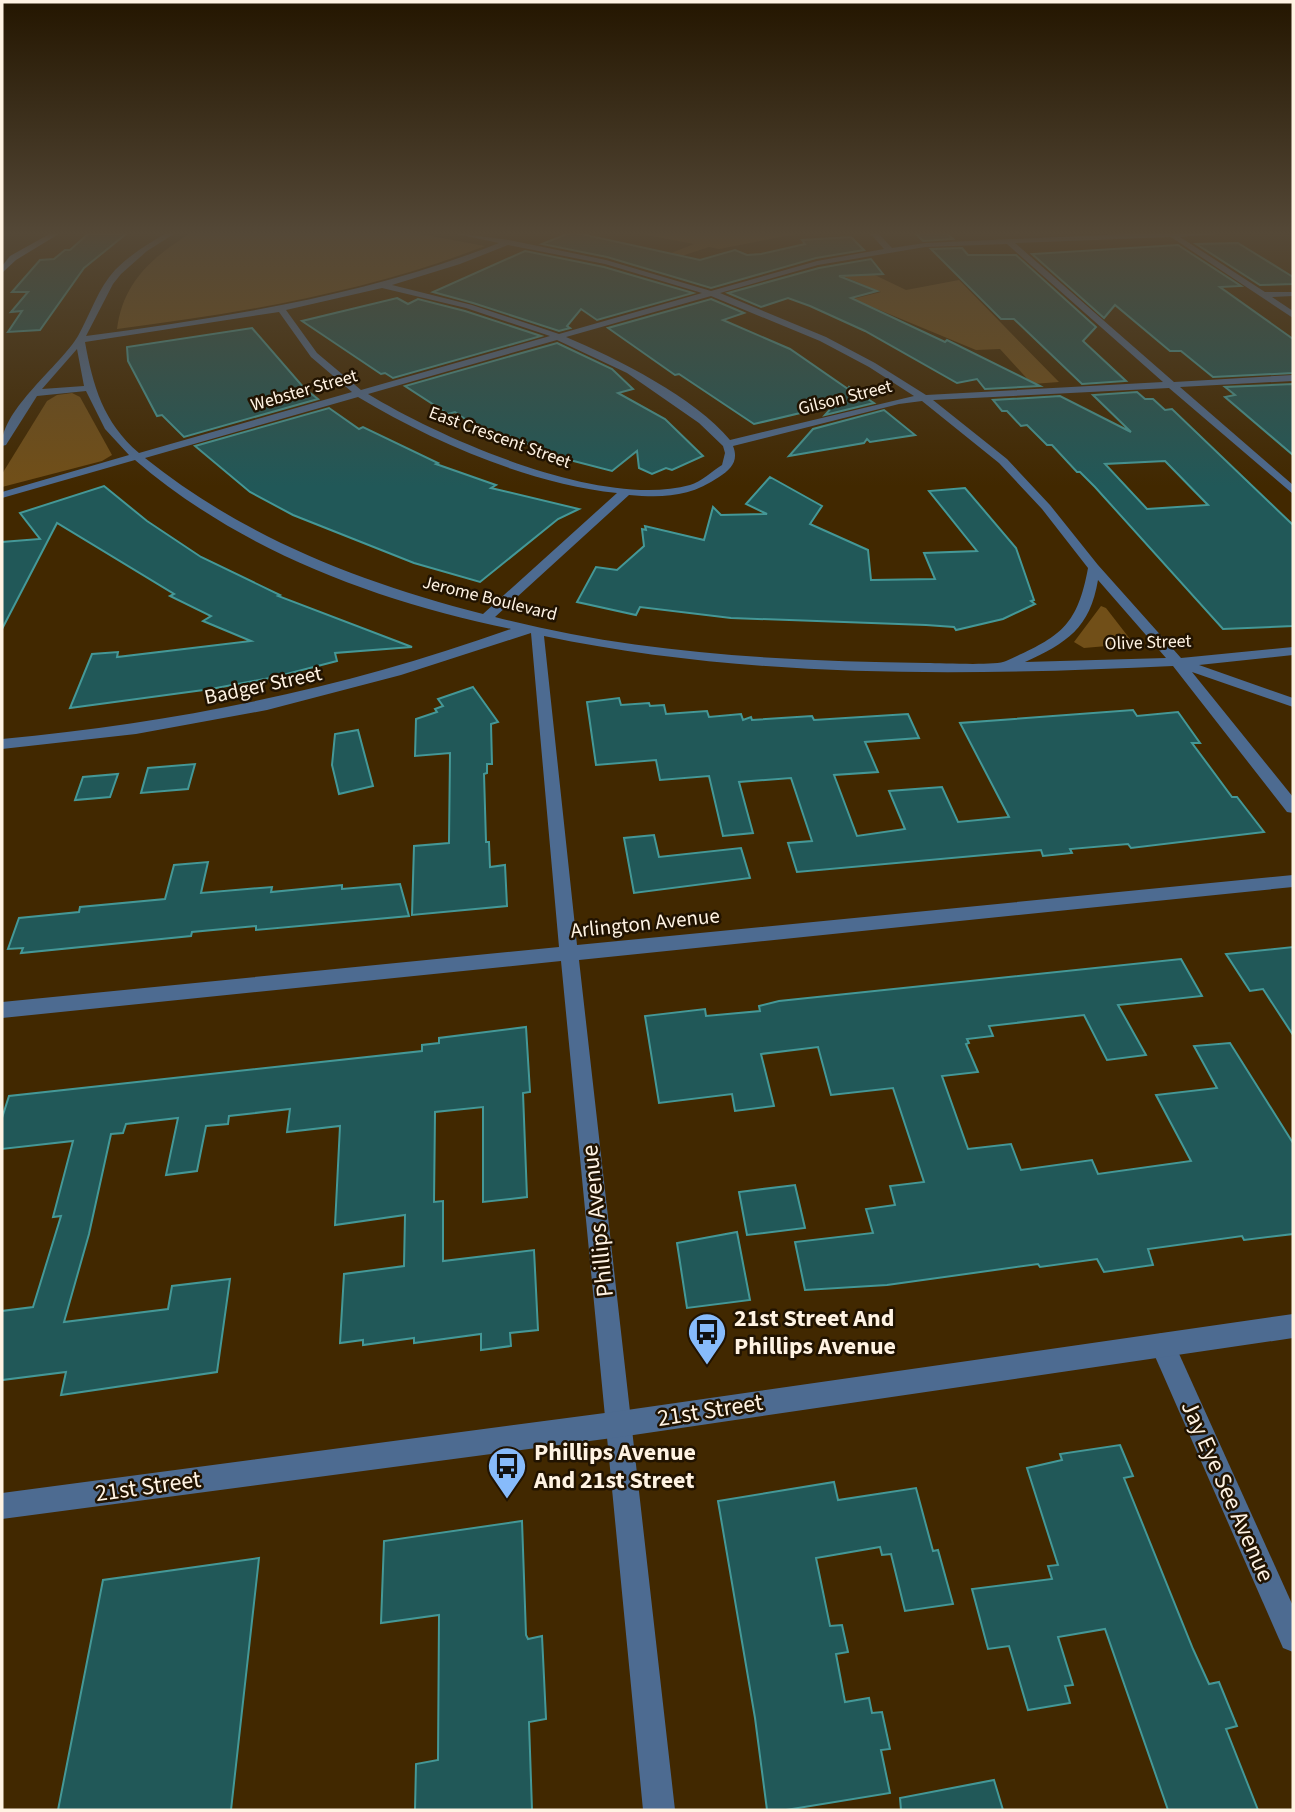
<svg xmlns="http://www.w3.org/2000/svg" width="1295" height="1812" font-family="'Source Sans 3',sans-serif">
<style>
.green{fill:#714f18}
.building{fill:#215858;stroke:#449897;stroke-width:2;fill-rule:evenodd}
.lines{fill:none;stroke-linecap:round;stroke-linejoin:round}
.minor{fill:#4d6b91;fill-rule:evenodd}
.tertiary{fill:#4d6b91;fill-rule:evenodd}
.secondary{fill:#5c8dc9;fill-rule:evenodd}
.labels{text-anchor:middle;stroke-width:5;stroke-linejoin:round;paint-order:stroke}
.far-street-label{font-size:18px;fill:#fff3e3;stroke:#211301}
.street-label{font-size:21px;fill:#fff3e3;stroke:#211301}
.near-street-label{font-size:24px;fill:#fff3e3;stroke:#211301}
.near-poi-label{font-size:24px;font-weight:bold;fill:#fff3e3;stroke:#211301;text-anchor:start}
</style>
<rect width="100%" height="100%" fill="#412800"/>
<!-- green -->
<g class="green">
<path d="M192,232h217l76,14c-118,46 -243,67 -368,83 6,-48 37,-73 75,-97z"/>
<polygon points="631,232 793,232 796,234 719,249 709,247 654,265 646,263 694,244"/>
<polygon points="852,264 906,290 959,280 1059,382 1032,384 1000,349 976,350 853,299 881,292 828,270"/>
<polygon points="72,393 80,397 112,455 102,461 2,487 2,474 47,401 57,395"/>
<polygon points="1101,606 1106,608 1130,639 1130,644 1084,648 1074,642"/>
</g>
<!-- building -->
<g class="building">
<polygon points="572,232 700,260 735,250 747,255 761,254 805,244 802,240 851,237 864,250 816,258 711,288 607,257 542,244"/>
<polygon points="914,232 945,232 953,239 923,241"/>
<polygon points="88,234 126,234 84,268 40,330 8,332 22,311 11,312 28,292 12,292 40,260 54,259 65,250 70,250"/>
<polygon points="1238,243 1293,277 1293,284 1260,285 1196,244"/>
<polygon points="1178,245 1241,286 1220,287 1293,339 1293,373 1213,377 1181,351 1170,351 1115,305 1104,318 1032,254"/>
<polygon points="962,248 968,255 1016,255 1096,327 1083,341 1126,381 1082,384 1014,319 1001,319 931,249"/>
<polygon points="525,251 604,267 693,293 597,320 581,309 567,326 570,328 559,331 473,303 433,292"/>
<polygon points="871,259 883,274 839,276 877,291 851,298 945,342 947,340 1040,386 985,389 977,379 957,383 865,331 810,306 788,298 761,307 728,293 819,268"/>
<polygon points="397,298 408,304 418,299 465,311 541,336 393,378 385,373 381,374 302,321"/>
<polygon points="711,299 744,313 723,320 790,349 848,389 849,387 874,403 825,415 834,405 754,424 679,374 675,375 608,328"/>
<polygon points="252,328 304,388 318,399 184,437 162,415 157,416 128,361 127,347"/>
<polygon points="557,343 612,369 633,389 618,393 665,419 703,456 672,470 666,468 652,474 639,468 637,451 612,471 562,458 509,436 505,438 483,426 478,428 455,412 448,414 405,386"/>
<polygon points="1293,384 1293,455 1225,397 1235,395 1225,387"/>
<path d="M1137,392l8,7h8l12,11 7,-1 121,116v101l-70,3 -128,-142 -15,-15h-3l-25,-27h-5l-20,-20 -6,1 -14,-15h-5l-9,-11 67,-4 71,36 -38,-37zM1165,461l43,44 -61,4 -42,-45z"/>
<polygon points="329,408 359,429 363,427 438,463 436,464 496,485 491,488 579,509 558,519 480,582 414,563 293,515 250,492 195,446"/>
<polygon points="884,410 915,435 870,442 867,439 864,443 789,456 813,429"/>
<polygon points="770,477 822,506 810,524 868,550 871,580 935,579 924,553 977,551 929,491 965,488 1016,548 1034,600 1031,601 1035,604 1003,619 956,630 954,627 926,625 731,618 640,607 636,615 577,602 596,567 617,570 644,546 642,529 646,530 645,526 704,540 713,507 721,515 767,514 746,504"/>
<polygon points="104,486 147,521 201,557 280,595 278,596 412,647 335,653 337,661 275,677 211,689 70,708 92,654 118,652 117,657 251,641 203,621 211,616 170,596 174,594 57,523 2,629 2,542 40,539 20,513"/>
<polygon points="473,687 498,722 491,724 492,764 487,764 487,773 484,774 486,842 489,842 490,867 505,865 507,906 412,915 414,846 449,843 450,753 415,756 416,719 437,712 435,709 443,706 438,699"/>
<polygon points="619,698 621,705 649,703 650,706 664,705 666,714 707,711 709,717 741,714 743,720 751,717 752,720 812,716 814,720 908,714 919,738 865,742 878,772 834,775 857,836 905,829 889,791 942,787 958,822 1009,817 960,723 1133,710 1137,716 1178,712 1200,743 1192,743 1232,797 1237,797 1264,832 1131,848 1128,844 1070,849 1072,853 1043,856 1041,850 797,872 788,843 812,841 791,778 739,782 753,833 723,836 709,776 660,780 656,760 596,765 587,702"/>
<polygon points="358,730 373,786 339,794 332,765 335,734"/>
<polygon points="195,764 188,789 141,793 148,768"/>
<polygon points="118,774 110,797 75,800 83,777"/>
<polygon points="654,835 659,857 741,848 750,878 634,893 624,838"/>
<polygon points="208,862 201,893 272,887 271,892 342,885 342,889 400,884 409,916 256,930 256,926 192,932 191,936 21,953 23,948 8,949 19,918 79,912 80,907 165,899 174,865"/>
<polygon points="1293,947 1293,1035 1263,989 1250,991 1226,954"/>
<polygon points="1181,959 1202,996 1118,1005 1146,1055 1107,1060 1084,1015 989,1026 993,1036 967,1039 969,1043 966,1044 978,1072 942,1076 968,1149 1011,1144 1021,1170 1092,1160 1098,1174 1191,1161 1156,1095 1217,1088 1194,1046 1230,1043 1293,1143 1293,1234 1244,1240 1242,1236 1148,1249 1153,1265 1104,1272 1097,1259 1040,1267 1038,1264 887,1285 805,1290 795,1242 873,1233 866,1209 895,1205 890,1186 924,1182 893,1088 831,1095 818,1047 761,1054 774,1106 735,1111 732,1094 659,1103 645,1016 705,1009 706,1016 760,1011 759,1006 779,1001"/>
<polygon points="526,1027 530,1092 523,1093 527,1197 483,1202 483,1107 435,1112 434,1202 443,1201 443,1261 534,1250 538,1330 510,1333 511,1346 481,1350 481,1334 414,1343 414,1338 363,1345 363,1340 340,1343 344,1274 404,1266 405,1215 335,1225 340,1126 287,1132 290,1109 229,1116 228,1124 206,1126 197,1171 166,1175 178,1118 126,1124 123,1133 111,1134 89,1234 64,1322 168,1309 172,1286 230,1279 217,1372 61,1395 66,1372 2,1380 2,1311 33,1307 61,1216 53,1217 73,1141 2,1149 2,1118 9,1096 422,1051 422,1045 439,1043 439,1038"/>
<polygon points="795,1185 805,1228 747,1235 739,1192"/>
<polygon points="737,1232 750,1300 687,1308 677,1243"/>
<polygon points="1120,1445 1133,1476 1124,1478 1193,1649 1209,1684 1219,1682 1237,1726 1226,1729 1258,1810 1168,1810 1105,1629 1058,1637 1073,1685 1065,1686 1070,1703 1028,1710 1009,1646 988,1649 972,1589 1052,1579 1048,1566 1058,1565 1027,1468 1062,1460 1060,1454"/>
<polygon points="834,1482 838,1500 916,1488 933,1551 938,1550 953,1604 905,1611 891,1554 882,1555 880,1547 816,1558 830,1626 842,1625 848,1652 836,1654 845,1702 869,1698 872,1713 882,1712 890,1749 881,1750 890,1793 786,1810 767,1810 755,1718 718,1501"/>
<polygon points="522,1521 526,1635 528,1639 542,1636 546,1719 529,1722 532,1810 415,1810 416,1764 438,1760 439,1615 381,1623 384,1541"/>
<polygon points="259,1558 231,1810 58,1810 103,1580"/>
<polygon points="994,1780 1003,1810 901,1810 900,1798"/>
</g>
<g class="lines">
<!-- minor -->
<g class="minor">
<path d="M168,232h9l-30,19 -26,23 -8,10 -27,52c141,-19 280,-40 413,-93l-52,-11 62,8 97,20 105,31 106,-30 67,-12 -15,-17h8l15,16 33,-5 245,-11h71l-61,5 85,55h28v4l-21,1 21,14v7l-122,-81 -156,6 159,139 119,-7v6l-113,6 113,98v9l-124,-106 -236,12 74,59 43,46 48,60 83,93 112,-11v8l-94,10 94,33v9l-101,-35 101,125v16l-6,-1 -114,-146c-208,10 -423,13 -629,-30l33,309 716,-70v12l-714,73 96,850h-32l-82,-849 -559,57v-16l557,-55 -28,-314 -130,42 -134,35 -131,24 -134,15v-10c177,-17 341,-50 509,-110 -135,-28 -270,-78 -376,-169l-133,38v-6l127,-37 -24,-26 -19,-38 -49,5 -31,49 -4,1c-2,-35 58,-80 76,-110 12,-21 20,-48 37,-66 16,-16 34,-27 53,-38zM1007,244l156,138 -237,13 -51,-32 -49,-26 -106,-44 98,-28 107,-18zM508,245l97,19 97,29 -143,41 -87,-29 -80,-20 68,-21zM382,288l84,20 84,28 -189,54 -44,-37 -31,-43zM711,296l109,45 49,26 45,29 -184,44c-34,-42 -114,-82 -164,-103zM279,312l32,45 41,35 -213,61c-36,-31 -46,-67 -54,-111zM557,340l70,33 72,50 24,23 2,7 -3,12c-10,6 -21,17 -32,20 -89,24 -246,-45 -322,-91zM77,349l7,37 -42,3zM358,397c75,45 172,87 259,96l-134,121c-124,-32 -238,-76 -338,-156zM922,401l77,62 43,46 46,59c-11,60 -29,69 -82,93 -10,5 -64,2 -79,2 -144,-2 -292,-9 -432,-46l134,-122c34,3 61,2 90,-18 12,-8 20,-16 14,-31l166,-42zM1098,580l68,78 -141,4c42,-19 65,-34 73,-82z"/>
<polygon points="1162,1333 1171,1336 1293,1606 1293,1652 1283,1648 1150,1345 1153,1336"/>
</g>
<!-- tertiary -->
<polygon class="tertiary" points="1293,1314 1293,1338 620,1437 2,1519 2,1493 620,1411"/>
<!-- secondary -->
<polygon class="secondary" points="53,232 62,232 16,260 2,273 2,266 10,256"/>
</g>
<!-- sky -->
<linearGradient id="sky" x2="0" y2="1"><stop stop-color="#241600"/><stop offset="0.48" stop-color="#544837"/><stop offset="1" stop-color="#544837" stop-opacity="0"/></linearGradient>
<rect width="1295" height="486" fill="url(#sky)"/>
<!-- icons -->
<defs>
<g id="bus-pin" transform="scale(2.0125)"><path d="M0 17L-7.5 6A9.5 9.5 0 1 1 7.5 6Z" fill="#87bbfb" stroke="#211301"/><path d="M-5-6H5V4H4V6H2V4H-2V6H-4V4H-5ZM-3.5-4V0h7V-4ZM-3.5 1.2v1.5H-2V1.2ZM2 1.2v1.5H3.5V1.2Z" fill="#111"/></g>
</defs>
<g fill-rule="evenodd">
<use href="#bus-pin" x="707" y="1332"/>
<use href="#bus-pin" x="507" y="1466"/>
</g>
<g class="labels">
<!-- far-street labels -->
<g class="far-street-label">
<text transform="translate(304 390) rotate(-16)" y="6">Webster Street</text>
<text transform="translate(845 397) rotate(-14)" y="6">Gilson Street</text>
<text transform="translate(500 437) rotate(20)" y="6">East Crescent Street</text>
<text transform="translate(490 598) rotate(14)" y="6">Jerome Boulevard</text>
<text transform="translate(1148 642) rotate(-2)" y="6">Olive Street</text>
</g>
<!-- street labels -->
<g class="street-label">
<text transform="translate(263 685) rotate(-12)" y="7">Badger Street</text>
<text transform="translate(645 923) rotate(-6)" y="7">Arlington Avenue</text>
</g>
<!-- near-street labels -->
<g class="near-street-label">
<text transform="translate(597 1221) rotate(-96)" y="8">Phillips Avenue</text>
<text transform="translate(710 1410) rotate(-9)" y="8">21st Street</text>
<text transform="translate(148 1486) rotate(-8)" y="8">21st Street</text>
<text transform="translate(1228 1491) rotate(66)" y="8">Jay Eye See Avenue</text>
</g>
<!-- near-poi labels -->
<g class="near-poi-label">
<text x="734" y="1326">21st Street And<tspan x="734" dy="28">Phillips Avenue</tspan></text>
<text x="534" y="1460">Phillips Avenue<tspan x="534" dy="28">And 21st Street</tspan></text>
</g>
</g>
<!-- border -->
<rect width="1295" height="1812" fill="none" stroke="#fff3e3" stroke-width="7"/>
</svg>
